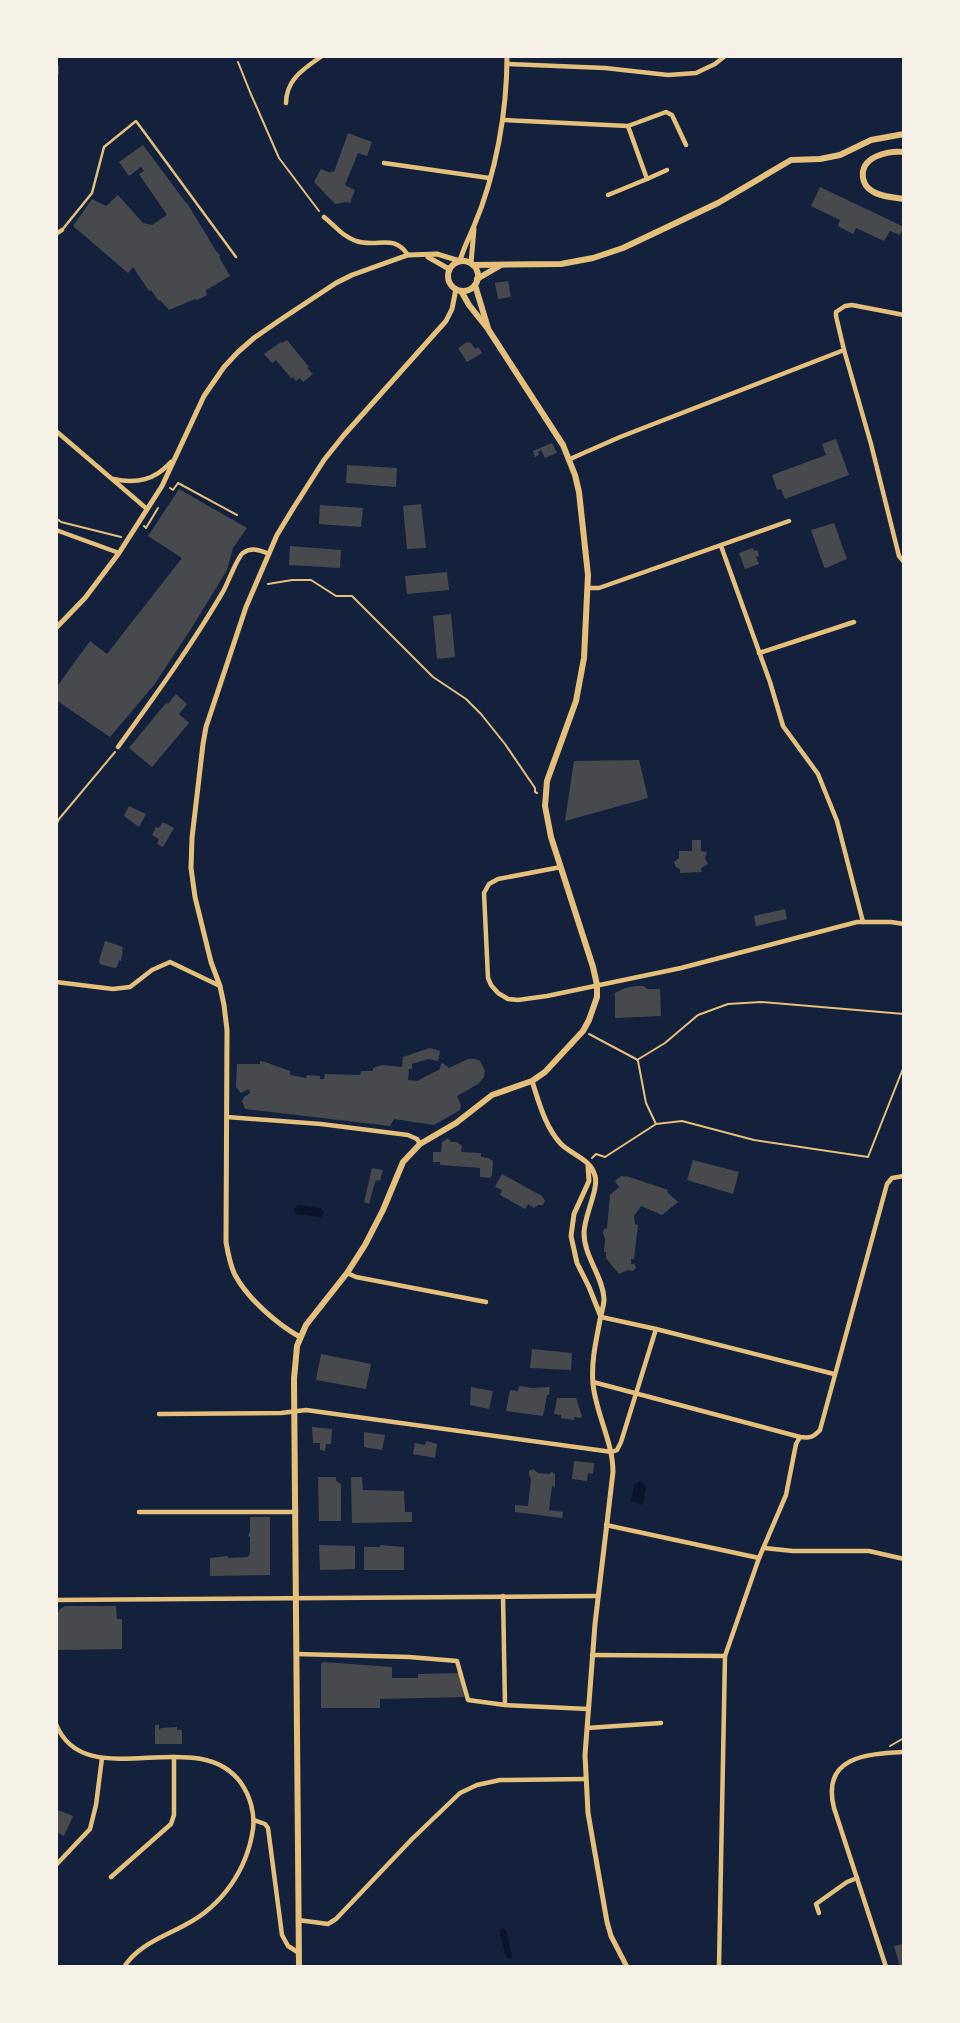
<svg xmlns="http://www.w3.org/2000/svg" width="960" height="2023" font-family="Rubik,sans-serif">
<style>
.water{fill:#0b132b}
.building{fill:#48494c}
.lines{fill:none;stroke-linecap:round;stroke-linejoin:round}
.path{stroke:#e5c07b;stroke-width:2}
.service{stroke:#e5c07b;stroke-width:2.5}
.minor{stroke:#e5c07b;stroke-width:4.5}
.tertiary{stroke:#e5c07b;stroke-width:5}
.secondary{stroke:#e5c07b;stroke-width:6}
</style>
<rect width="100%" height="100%" fill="#14213d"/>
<!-- water -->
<g class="water">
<polygon points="297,1205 321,1208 324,1213 321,1217 296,1214 293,1209 296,1208"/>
<polygon points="640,1481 646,1487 643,1503 641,1505 631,1501 634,1485"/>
<polygon points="503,1928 506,1930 512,1956 511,1959 506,1957 499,1931"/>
</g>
<!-- building -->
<g class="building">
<polygon points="348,133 372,142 367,156 358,153 345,185 355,190 350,203 346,202 335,204 314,182 321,169 331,173 332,171 334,172"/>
<polygon points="143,145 186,203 187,203 216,251 221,256 219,257 230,276 206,290 207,295 197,300 195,299 169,310 160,300 159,301 151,290 149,291 133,267 128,273 73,226 92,199 106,206 118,195 143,223 152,225 167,215 139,174 144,171 141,167 129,176 119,162"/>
<polygon points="820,187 904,227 900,235 890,231 884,241 856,228 853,234 838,226 840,220 811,206"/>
<polygon points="508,281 511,297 498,299 495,283"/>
<polygon points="287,340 309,367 307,368 313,374 303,382 300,378 296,381 293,377 291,378 276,360 272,363 264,354 281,342 282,343"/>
<polygon points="467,342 471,343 475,349 478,347 482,353 467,362 458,348"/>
<polygon points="836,439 849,475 785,499 781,489 777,490 772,475 826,455 822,444"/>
<polygon points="552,443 557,453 545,458 541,450 538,452 539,455 535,457 533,451"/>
<polygon points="347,465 397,468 396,487 346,483"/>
<polygon points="179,489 247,528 233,548 227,570 194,624 154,685 110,737 56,700 56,688 90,641 107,654 182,558 148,536"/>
<polygon points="421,504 426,548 407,549 403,506"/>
<polygon points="320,505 363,508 361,527 319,524"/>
<polygon points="834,523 847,559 826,568 824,567 811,530"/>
<polygon points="290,546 341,550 340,568 289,565"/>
<polygon points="753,548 754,551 757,550 759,556 756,557 759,564 745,569 739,553"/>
<polygon points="447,572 449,590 407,594 405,576"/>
<polygon points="451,614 455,657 437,659 433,616"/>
<polygon points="176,694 187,704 179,714 189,723 152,767 129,748 166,703 168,704"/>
<polygon points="639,760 648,798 565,821 574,761"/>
<polygon points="129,806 146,814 139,827 124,816"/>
<polygon points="163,822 174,828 163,847 157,844 159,839 152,835 156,827 159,828"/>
<polygon points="692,840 701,840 701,851 707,852 705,858 708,864 701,868 702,872 680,873 680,869 676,867 674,862 679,858 679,851 692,851"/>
<polygon points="785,909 787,919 756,926 754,916"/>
<polygon points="105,941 123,947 121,961 119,960 117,967 114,968 100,964 99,961"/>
<polygon points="636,986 644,986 647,989 660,989 661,1016 615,1018 615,993 625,988"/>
<polygon points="430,1048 440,1051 438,1061 428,1059 412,1064 412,1069 409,1069 408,1080 417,1081 440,1069 441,1064 443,1063 449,1068 468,1059 475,1059 480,1061 485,1071 484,1077 478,1084 457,1096 461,1105 460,1110 434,1125 394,1119 390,1126 245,1109 242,1101 244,1097 250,1093 249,1089 241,1093 236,1087 237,1064 260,1064 260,1061 265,1062 290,1071 290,1075 306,1078 307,1075 320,1076 320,1079 324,1079 325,1074 360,1075 361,1071 373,1071 373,1068 382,1065 402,1067 403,1057"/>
<polygon points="448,1138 451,1142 457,1142 462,1146 461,1152 481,1153 481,1157 488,1158 493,1161 492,1175 490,1178 480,1177 480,1168 440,1165 440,1162 433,1162 433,1152 441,1152 442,1142"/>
<polygon points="693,1160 739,1172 733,1194 687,1180"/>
<polygon points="372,1168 383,1170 380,1181 376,1180 375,1182 369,1204 364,1202"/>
<polygon points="502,1174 542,1196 545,1201 543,1205 538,1205 534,1208 528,1204 525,1209 500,1195 502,1190 495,1187"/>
<polygon points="621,1176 626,1177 626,1176 668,1190 667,1192 678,1202 662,1215 641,1206 634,1216 635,1224 638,1225 634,1259 631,1259 631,1264 634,1264 636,1268 633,1271 628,1270 619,1274 606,1258 606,1252 604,1252 605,1239 603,1233 604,1229 607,1229 610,1195 619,1187 615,1181"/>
<polygon points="532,1349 572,1353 571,1370 530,1368"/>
<polygon points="321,1354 371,1364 366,1389 316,1380"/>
<polygon points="519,1386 532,1388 550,1387 549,1395 547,1395 543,1416 506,1411 510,1390 518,1391"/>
<polygon points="471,1387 493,1391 489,1409 470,1405"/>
<polygon points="557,1398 576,1398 582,1416 581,1418 574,1417 574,1420 561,1418 561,1415 554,1414"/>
<polygon points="312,1427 332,1429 331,1444 326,1444 325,1451 320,1450 320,1443 313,1443"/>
<polygon points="364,1432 385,1435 382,1450 364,1447"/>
<polygon points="426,1441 437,1444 435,1458 413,1454 415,1443 425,1445"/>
<polygon points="574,1461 594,1463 593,1474 588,1473 587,1481 572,1479"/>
<polygon points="533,1469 538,1473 549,1474 552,1472 555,1474 555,1487 552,1486 549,1510 563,1512 562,1518 515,1512 515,1505 528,1506 531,1479 529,1475 529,1471"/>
<polygon points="318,1477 336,1477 336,1481 341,1484 341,1521 319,1521"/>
<polygon points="351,1477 362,1477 363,1490 404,1491 405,1512 412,1512 412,1522 352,1523"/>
<polygon points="250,1517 270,1517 270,1575 210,1576 210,1558 228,1556 228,1558 248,1557 250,1554 250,1537 248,1536 250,1531"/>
<polygon points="319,1545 355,1546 355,1569 320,1570"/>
<polygon points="380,1545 404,1547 404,1570 364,1570 364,1547 380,1547"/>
<polygon points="65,1606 116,1606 117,1619 122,1619 122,1649 58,1650 57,1615 60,1609"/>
<polygon points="323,1662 392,1667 392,1678 418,1678 418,1674 460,1673 464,1697 380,1699 380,1708 321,1708 321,1664"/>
<polygon points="155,1725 159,1725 159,1730 161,1728 177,1727 177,1730 182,1730 182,1744 155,1744"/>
<polygon points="56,1809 73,1816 64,1836 56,1832"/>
<polygon points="903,1944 904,1967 900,1967 894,1946"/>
</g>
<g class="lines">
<!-- path -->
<g class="path">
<polyline points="238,62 250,92 279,158 319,211"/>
<polyline points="170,488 173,490 178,483 237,515"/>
<polyline points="56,518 61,522 121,537"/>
<polyline points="144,526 146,528 158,508"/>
<polyline points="268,584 292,580 311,580 336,596 352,596 433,677 466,699 481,714 505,744 535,788 535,792 537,793"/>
<polyline points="56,825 59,819 115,752"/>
<polyline points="903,1014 904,1022"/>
<polyline points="589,1034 636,1059"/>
<polyline points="637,1060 665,1043 698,1015 728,1004 761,1002 904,1014"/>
<polyline points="656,1124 682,1121 754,1140 868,1157 904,1066"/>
<polyline points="592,1158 596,1154 605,1157 656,1124 646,1103 638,1061"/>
<polyline points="890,1746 904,1738"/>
</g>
<!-- service -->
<polyline class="service" points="62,230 92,193 104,147 136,121 236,257"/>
<!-- minor -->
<g class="minor">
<polyline points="507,64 605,68 668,75 696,73 715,64 725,56"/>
<polyline points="56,66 56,74"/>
<path d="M286,103c0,-24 19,-35 36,-47"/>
<polyline points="503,120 628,126 666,112 672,115 686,145"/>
<polyline points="384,163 489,178"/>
<polyline points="647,179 667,170"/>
<polyline points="608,195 647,179 628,126"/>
<path d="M324,217c11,9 18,19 32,24 22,7 37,-8 52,14"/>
<polyline points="56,234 62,230"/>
<polyline points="844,350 871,444 899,556 904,562"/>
<polyline points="56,431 147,509"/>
<polyline points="570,459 620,437 844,350 836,316 836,312 845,306 852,305 904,315"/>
<path d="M113,479c24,5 42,1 58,-17"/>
<polyline points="56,530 119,553"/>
<polyline points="721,546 770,682 783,726 818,774 837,821 863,922"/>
<polyline points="587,588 599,588 789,521"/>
<polyline points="759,653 854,622"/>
<path d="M118,747c37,-51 74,-102 106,-157 4,-8 14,-34 19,-37 8,-6 17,-3 26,1"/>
<polyline points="561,867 498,879 489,884 484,893 488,978 491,985 498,993 508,999 518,1000 547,996 681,968 857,922 891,922 904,924"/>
<polyline points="56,982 113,989 130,987 152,970 170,962 220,986"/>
<polyline points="227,1117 321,1124 408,1135 417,1139 420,1144"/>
<polyline points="347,1273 356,1277 486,1302"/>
<polyline points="601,1317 656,1329 834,1374"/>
<path d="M593,1382l207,55c9,1 13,1 20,-7l67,-246 5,-6 12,-2"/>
<polyline points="159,1414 281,1413 306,1410 612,1452 617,1450 621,1442 656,1329"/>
<polyline points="139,1512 296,1512"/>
<polyline points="606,1525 759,1558"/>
<polyline points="764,1548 793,1551 869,1551 904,1559"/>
<polyline points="503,1596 505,1705"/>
<polyline points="56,1600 598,1596"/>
<polyline points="297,1654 409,1657 457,1661 468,1700 505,1705 588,1709"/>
<polyline points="592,1655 725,1656"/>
<path d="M56,1724c29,73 142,-2 185,59 9,13 14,30 12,46 -6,41 -31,77 -68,96 -22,12 -47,20 -61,42"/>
<polyline points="587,1728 661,1723"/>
<polyline points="254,1820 265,1824 268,1828 282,1935 288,1946 299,1953"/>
<polyline points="56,1865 90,1829 96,1805 102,1758"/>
<polyline points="111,1877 171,1824 174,1815 174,1757"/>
<polyline points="819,1913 816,1904 847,1882 857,1878"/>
<polyline points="298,1920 328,1924 336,1919 412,1839 460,1793 477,1785 500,1780 585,1779"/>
<polyline points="719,1967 725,1656 759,1558 786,1495 796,1444 800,1437"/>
<path d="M886,1967l-52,-159c-13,-52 33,-54 70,-56"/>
</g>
<!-- tertiary -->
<g class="tertiary">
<polyline points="428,257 449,269"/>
<polyline points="471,263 474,229"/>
<path d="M56,628l29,-30 34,-45 43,-67 42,-90 20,-29 14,-15 16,-14 26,-18 56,-37 16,-8 56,-20 29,-1 23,7c3,-12 9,-23 14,-35 22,-52 33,-114 33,-170"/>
<path d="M532,1081c7,21 13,46 29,63 11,11 30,15 34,32 4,13 -11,40 -11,57 0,24 19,43 20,66 0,7 -3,14 -4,21 -4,21 -9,42 -7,64 3,30 20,58 20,88l-18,152 -10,131 3,58 19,109 4,14 16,31"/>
<polyline points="588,1166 589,1181 574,1214 571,1236 577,1263 589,1287 601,1317"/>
<path d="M300,1337c-23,-13 -52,-38 -65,-62 -5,-10 -7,-22 -9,-33l1,-212 -3,-25 -4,-19 -9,-24 -16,-65 -4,-29 1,-30 11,-94 3,-17 40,-120 31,-72 17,-28 30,-47 20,-25 102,-114 6,-12 4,-20"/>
</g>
<!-- secondary -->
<g class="secondary">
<path d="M904,152c-16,-1 -44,4 -41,26 1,6 4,10 9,13 8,6 22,6 32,8"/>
<circle cx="463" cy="276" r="15"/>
<polyline points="473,265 561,264 593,258 623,248 718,203 791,160 820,159 840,155 871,140 904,134"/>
<polyline points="477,279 501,265"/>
<polyline points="475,285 488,328"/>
<polyline points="299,1967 294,1379 297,1346 306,1325 347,1273 365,1245 383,1210 403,1162 420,1144 456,1123 492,1095 532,1081 545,1072 583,1031 589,1020 597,997 597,985 593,967 551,837 545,806 547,781 576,701 584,658 588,575 579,492 575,475 563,445 488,329 469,305 461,291"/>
</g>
</g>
<!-- border -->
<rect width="960" height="2023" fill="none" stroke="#f6f1e7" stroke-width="116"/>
</svg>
